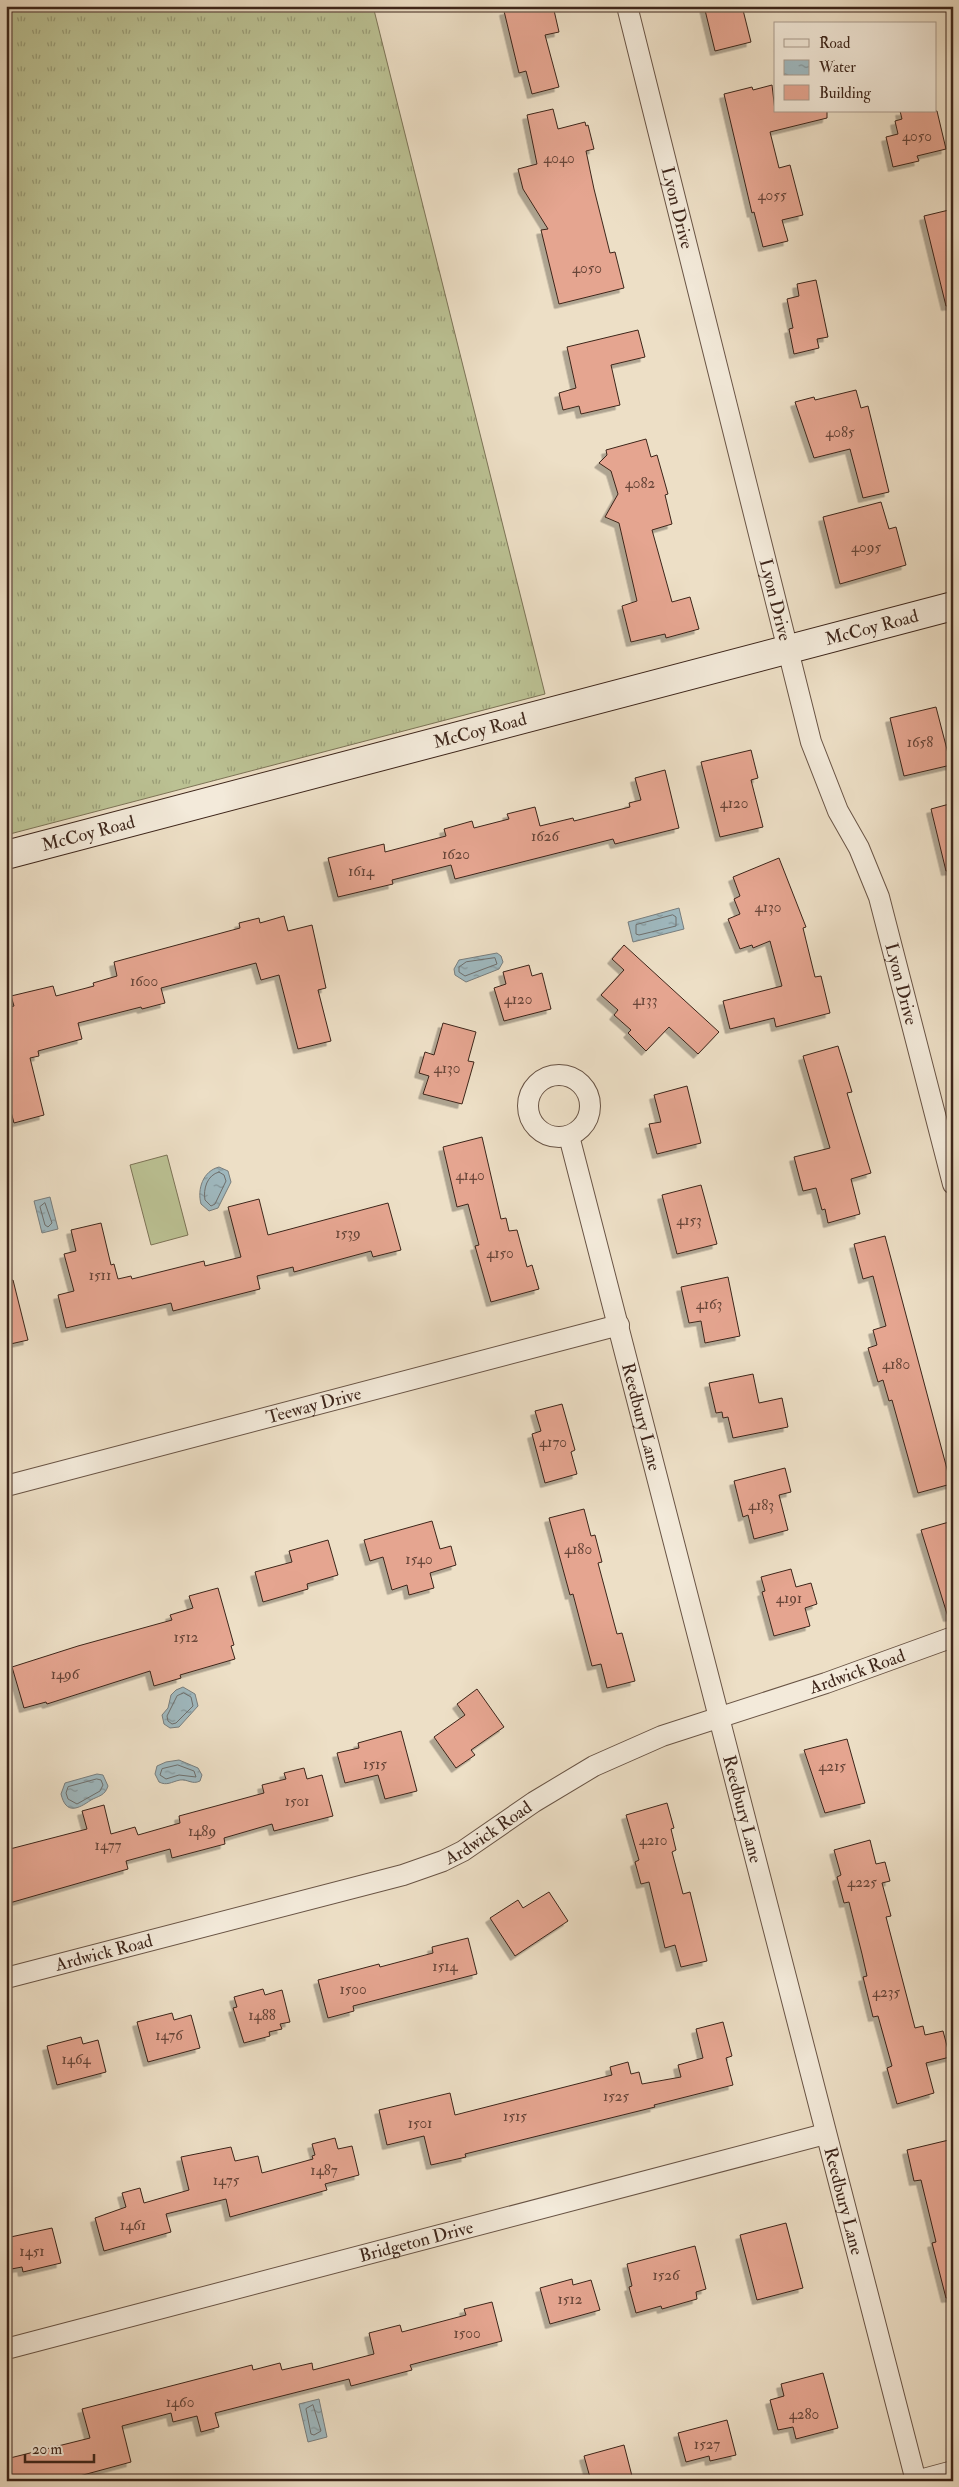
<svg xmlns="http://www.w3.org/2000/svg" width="959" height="2487" font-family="'IM FELL Double Pica',serif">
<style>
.grass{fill:url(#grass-tufts);stroke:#7c7356}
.pitch{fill:#bbc193;stroke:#7c7356}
.water{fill:url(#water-ripples);stroke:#787e7e}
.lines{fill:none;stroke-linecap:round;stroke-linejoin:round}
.shore{stroke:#6e6f6d;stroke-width:1}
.building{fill:#e5a590;stroke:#3d251a;filter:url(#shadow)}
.street-casing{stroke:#695445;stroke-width:22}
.secondary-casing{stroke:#3d251a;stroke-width:30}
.street{stroke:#f3eada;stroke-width:20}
.secondary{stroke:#f3eada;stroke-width:28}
.labels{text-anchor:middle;stroke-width:4;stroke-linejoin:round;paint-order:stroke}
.number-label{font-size:15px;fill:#674538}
.street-label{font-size:18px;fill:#3d251a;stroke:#f3eada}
</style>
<defs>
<pattern id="grass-tufts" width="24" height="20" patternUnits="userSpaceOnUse" patternTransform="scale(1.25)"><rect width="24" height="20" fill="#bbc193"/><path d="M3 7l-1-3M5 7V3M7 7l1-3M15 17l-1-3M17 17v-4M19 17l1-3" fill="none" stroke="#999d77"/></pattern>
<pattern id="water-ripples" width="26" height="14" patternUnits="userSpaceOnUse" patternTransform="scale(1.25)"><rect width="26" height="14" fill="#9fb9c0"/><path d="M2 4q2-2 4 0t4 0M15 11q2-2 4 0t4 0" fill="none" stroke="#83969b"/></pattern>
<filter id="shadow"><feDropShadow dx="-4.5" dy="4.5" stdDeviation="0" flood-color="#0004"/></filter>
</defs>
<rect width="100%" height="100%" fill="#eddfc6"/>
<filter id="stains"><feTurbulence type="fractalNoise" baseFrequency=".004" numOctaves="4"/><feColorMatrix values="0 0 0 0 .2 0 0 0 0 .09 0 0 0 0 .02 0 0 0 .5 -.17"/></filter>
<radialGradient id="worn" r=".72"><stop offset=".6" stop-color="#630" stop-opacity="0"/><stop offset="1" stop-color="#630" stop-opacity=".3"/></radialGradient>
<!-- grass -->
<polygon class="grass" points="6,6 373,6 545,694 6,835"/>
<!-- pitch -->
<polygon class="pitch" points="167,1155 188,1235 151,1245 130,1165"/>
<!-- water -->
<g class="water">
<polygon points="679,908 684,929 633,942 628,922"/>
<polygon points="497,953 501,956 503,962 499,969 466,982 455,975 454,969 459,960"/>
<path d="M219,1167l9,4 3,11 -13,26 -9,3 -8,-7c-4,-15 2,-33 18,-37z"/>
<polygon points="50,1197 58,1229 42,1233 34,1201"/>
<polygon points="183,1687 195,1694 198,1706 179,1727 170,1728 164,1724 162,1715 168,1708 171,1695 176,1690"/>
<path d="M179,1760l19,8 4,7 -2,6c-8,4 -12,-2 -20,-1 -9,2 -13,6 -21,2l-4,-8 2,-8 9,-4z"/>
<path d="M97,1774l6,1 5,11c-3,10 -10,10 -17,14 -13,9 -25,15 -30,-6l4,-11z"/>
<polygon points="319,2399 327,2437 308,2442 299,2404"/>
</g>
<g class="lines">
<!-- shore -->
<g class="shore">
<polygon points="673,915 676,917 676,926 639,935 636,934 636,925"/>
<polygon points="495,958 497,964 465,976 459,972 459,967 466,962"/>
<path d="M219,1172l5,3 2,6 -11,23 -4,2 -6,-6c-2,-11 2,-25 14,-28z"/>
<polygon points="45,1203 52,1223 48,1227 45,1225 40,1207"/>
<polygon points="184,1693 191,1697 193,1706 176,1723 172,1724 168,1721 167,1716 177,1696"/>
<polygon points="178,1765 194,1771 196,1777 179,1775 166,1779 160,1775 162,1769"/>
<polygon points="97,1779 101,1780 103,1785 100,1791 77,1804 68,1799 66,1793 68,1787"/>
<polygon points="313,2405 321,2431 314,2435 311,2434 306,2409"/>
</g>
</g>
<!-- building -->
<g class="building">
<polygon points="523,6 553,6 559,32 545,35 559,87 532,94 526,71 519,73 504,11"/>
<polygon points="704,6 742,6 751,42 715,51"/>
<polygon points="772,85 775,111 827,111 827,118 770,132 779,168 790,165 803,215 782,220 788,241 763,247 754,212 752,213 724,94 752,87 753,90"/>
<polygon points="553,109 558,129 585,122 586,126 588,125 594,149 586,151 594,189 610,253 615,252 624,288 559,304 541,230 548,229 523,189 518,169 537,164 527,115"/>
<polygon points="900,111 937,111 946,149 917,156 919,161 893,167 886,137 898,134 895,121 902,119"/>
<polygon points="953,209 953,305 946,306 924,216"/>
<polygon points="816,280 828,337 817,339 819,348 794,354 789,329 793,328 787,299 799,296 797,284"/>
<polygon points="638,330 645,357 611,365 620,405 581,414 579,406 563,410 559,393 576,388 567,347"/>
<polygon points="856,390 861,408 868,406 889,492 863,498 850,449 814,458 795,402 814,397 815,400"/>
<polygon points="646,439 651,457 657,455 668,494 665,495 672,524 652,530 672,602 690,597 699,629 666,638 665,634 631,642 622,606 637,601 619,523 605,517 618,494 611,471 599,463 607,455 606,450"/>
<polygon points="881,502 889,529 896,527 906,565 840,584 823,517"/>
<polygon points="936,707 951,765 904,776 890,718"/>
<polygon points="751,750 758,778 751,780 763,827 720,837 701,762"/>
<polygon points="665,770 679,828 615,844 613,839 455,879 451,865 392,880 393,884 338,897 328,858 384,844 385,852 446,836 444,829 472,821 474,828 509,819 507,814 535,807 540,826 573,818 574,821 630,807 629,803 641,800 635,778"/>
<polygon points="953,803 953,870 946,871 931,809"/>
<polygon points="779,858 806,927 803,928 815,977 821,976 830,1013 776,1027 774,1018 730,1029 723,1001 782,986 770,941 753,948 752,945 740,949 728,919 740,914 734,899 740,896 733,877"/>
<polygon points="284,916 288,931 312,925 326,988 318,990 331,1041 298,1049 279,975 261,980 256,963 161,988 165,1003 142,1009 141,1007 78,1023 82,1039 38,1051 39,1056 30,1058 44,1115 14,1123 6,1093 6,1008 14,1006 11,996 53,986 56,996 94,986 93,983 117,976 114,962 240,928 239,923 259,918 260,923"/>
<polygon points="624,945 719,1032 698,1054 669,1027 646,1051 628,1033 631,1030 614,1015 618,1010 601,995 624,970 612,959"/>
<polygon points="529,965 532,976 542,973 551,1009 504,1021 494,988 506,984 503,972"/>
<polygon points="443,1023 476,1032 468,1061 474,1062 462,1104 423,1094 429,1076 419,1073 425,1052 434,1055"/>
<polygon points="838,1046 852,1092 847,1093 871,1173 851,1179 860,1214 828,1223 825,1209 822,1210 816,1188 803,1191 794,1157 830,1148 803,1056"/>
<polygon points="687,1086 701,1143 657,1154 649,1124 661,1122 654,1095"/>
<polygon points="482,1137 501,1219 506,1218 509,1231 517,1230 527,1267 532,1265 539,1289 491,1302 475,1246 479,1245 468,1204 457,1207 443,1147"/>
<polygon points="701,1185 717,1244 677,1254 662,1195"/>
<polygon points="259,1199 268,1235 388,1203 401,1250 373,1257 371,1251 294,1272 293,1267 257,1276 260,1289 173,1311 171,1303 66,1328 58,1295 74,1291 64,1254 76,1251 71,1230 101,1223 111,1265 114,1264 118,1279 131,1276 132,1279 204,1261 205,1266 241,1257 228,1207"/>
<polygon points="885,1236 951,1484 918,1493 892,1400 889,1401 883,1380 878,1382 868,1348 877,1345 873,1330 886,1326 873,1276 863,1279 854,1244"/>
<polygon points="728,1277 740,1336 705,1343 701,1321 689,1323 681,1287"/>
<polygon points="13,1280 28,1340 6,1345 6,1281"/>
<polygon points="753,1374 759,1403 782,1398 788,1427 733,1438 728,1417 723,1418 722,1412 716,1413 709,1383"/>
<polygon points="562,1404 575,1450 571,1452 577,1474 545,1483 532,1434 541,1431 535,1411"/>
<polygon points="785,1468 791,1492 779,1495 788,1530 754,1539 748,1515 743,1517 734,1481"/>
<polygon points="584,1509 591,1536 595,1535 602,1562 598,1563 617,1634 622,1633 635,1681 607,1688 601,1664 592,1666 573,1594 570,1595 549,1518"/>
<polygon points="432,1521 440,1549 451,1546 456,1565 430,1573 434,1588 409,1595 407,1585 392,1590 383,1557 370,1561 364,1540"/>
<polygon points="949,1522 953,1535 953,1616 948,1617 921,1530"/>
<polygon points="328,1540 338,1575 307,1584 308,1589 263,1602 255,1572 292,1562 289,1551"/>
<polygon points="791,1569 796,1587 811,1583 817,1604 805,1608 810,1626 774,1636 762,1592 765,1591 761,1577"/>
<polygon points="218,1588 234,1645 231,1646 235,1659 180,1675 181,1678 154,1686 150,1671 47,1704 46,1702 24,1708 12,1667 78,1646 172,1620 170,1615 193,1608 189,1596"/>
<polygon points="477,1689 504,1727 471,1750 475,1755 456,1768 434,1737 465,1715 457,1704"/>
<polygon points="401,1731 417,1791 385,1799 378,1775 345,1783 337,1753 359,1748 358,1743"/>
<polygon points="847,1739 865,1803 825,1813 804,1750"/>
<polygon points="304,1768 307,1779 322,1775 333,1816 274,1831 272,1824 224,1838 225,1844 172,1858 170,1849 126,1861 128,1869 6,1904 6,1850 87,1829 82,1811 104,1805 111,1834 135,1827 138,1835 180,1823 179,1816 264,1793 262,1785 286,1779 284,1773"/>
<polygon points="667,1803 674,1828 671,1829 676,1850 672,1852 683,1894 690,1892 707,1961 681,1967 675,1945 665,1948 649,1882 641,1884 635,1862 639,1860 626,1815"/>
<polygon points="870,1840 876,1864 885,1862 890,1881 882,1883 891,1916 886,1917 915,2028 923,2026 925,2035 943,2031 950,2057 926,2063 934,2093 897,2104 887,2068 892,2066 878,2016 873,2017 863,1977 867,1976 862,1954 849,1902 844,1903 837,1877 841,1875 834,1850"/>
<polygon points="549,1892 568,1921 515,1956 490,1918 518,1900 523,1908"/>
<polygon points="468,1938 477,1974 353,2006 354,2011 328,2018 318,1980 379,1964 380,1967 433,1953 432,1947"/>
<polygon points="263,1989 265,1995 282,1990 290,2022 280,2024 282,2029 269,2032 270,2036 244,2043 233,2008 237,2007 234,1997"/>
<polygon points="172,2013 174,2020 191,2015 200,2048 148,2062 137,2022"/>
<polygon points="723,2022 732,2056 726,2058 733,2085 654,2105 655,2107 465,2154 466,2157 431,2165 424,2136 387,2145 379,2110 450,2093 455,2115 612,2075 610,2067 628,2062 631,2074 639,2072 642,2084 681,2077 678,2065 703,2058 696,2029"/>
<polygon points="81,2037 83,2044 98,2040 106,2072 57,2085 47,2046"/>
<polygon points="335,2138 338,2149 352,2146 359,2175 325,2184 327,2190 230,2217 226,2199 166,2214 171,2232 104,2251 95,2218 126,2207 122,2193 140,2188 144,2203 189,2190 181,2157 231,2147 235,2161 258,2156 262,2173 313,2159 312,2156 315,2155 312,2144"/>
<polygon points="953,2139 953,2297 946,2298 932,2243 936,2242 921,2180 914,2181 907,2150"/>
<polygon points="786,2223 803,2288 757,2300 740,2235"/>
<polygon points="52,2228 61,2263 23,2272 22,2267 6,2270 6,2238"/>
<polygon points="695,2246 706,2289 696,2292 697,2299 662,2309 661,2306 636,2313 629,2287 632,2286 627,2264"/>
<polygon points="572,2279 573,2285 591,2280 600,2310 550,2324 540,2288"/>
<polygon points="492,2302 502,2341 410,2365 412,2370 351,2386 349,2379 215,2413 219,2427 201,2432 197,2416 173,2422 171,2413 122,2426 131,2462 61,2481 6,2481 6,2459 90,2438 82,2409 252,2365 253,2370 280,2363 282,2370 312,2363 313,2370 374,2354 369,2333 400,2325 402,2332 466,2315 464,2309"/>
<polygon points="823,2373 838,2428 796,2439 793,2427 778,2430 770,2400 784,2396 781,2384"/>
<polygon points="727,2420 736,2455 710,2461 709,2456 686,2462 678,2433"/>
<polygon points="624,2445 632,2476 613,2481 591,2481 584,2456"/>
</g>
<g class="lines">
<!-- street casing -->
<g class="street-casing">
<g id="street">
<path id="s1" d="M627,6l184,736 27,69 21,37 20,49 74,287"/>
<circle cx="559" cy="1106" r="31"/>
<path id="s2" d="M569,1136l347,1345"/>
<path id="s3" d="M6,1486l613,-161"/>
<path id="s4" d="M6,1978l397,-103 40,-14 20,-10 71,-49 60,-36 68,-30 164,-53 127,-46"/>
<path id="s5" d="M6,2349l819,-215"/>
<polyline points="916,2481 953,2471"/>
</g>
</g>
<!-- secondary casing -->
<g class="secondary-casing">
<g id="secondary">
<path id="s6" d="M6,855l947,-249"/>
</g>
</g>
<!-- street -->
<use href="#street" class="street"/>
<!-- secondary -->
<use href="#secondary" class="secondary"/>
</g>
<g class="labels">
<!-- number labels -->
<g class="number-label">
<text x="917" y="141">4050</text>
<text x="559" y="163">4040</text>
<text x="772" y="200">4055</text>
<text x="587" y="273">4050</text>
<text x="840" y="437">4085</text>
<text x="640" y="488">4082</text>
<text x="866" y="552">4095</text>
<text x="920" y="747">1658</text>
<text x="734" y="808">4120</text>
<text x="545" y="841">1626</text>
<text x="456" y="859">1620</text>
<text x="361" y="876">1614</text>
<text x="768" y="912">4130</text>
<text x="144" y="986">1600</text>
<text x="518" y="1004">4120</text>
<text x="645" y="1005">4133</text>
<text x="447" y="1073">4130</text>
<text x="470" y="1180">4140</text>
<text x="689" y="1225">4153</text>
<text x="348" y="1238">1539</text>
<text x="500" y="1258">4150</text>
<text x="100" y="1280">1511</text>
<text x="709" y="1309">4163</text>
<text x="896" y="1369">4180</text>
<text x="553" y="1447">4170</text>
<text x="761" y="1510">4183</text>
<text x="578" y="1554">4180</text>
<text x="419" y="1564">1540</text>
<text x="789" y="1603">4191</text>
<text x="186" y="1642">1512</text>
<text x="65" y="1679">1496</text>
<text x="375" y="1769">1515</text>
<text x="832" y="1771">4215</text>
<text x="297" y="1806">1501</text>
<text x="202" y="1836">1489</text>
<text x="653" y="1845">4210</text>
<text x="108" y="1850">1477</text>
<text x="862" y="1887">4225</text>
<text x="445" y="1971">1514</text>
<text x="353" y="1994">1500</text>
<text x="886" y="1997">4235</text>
<text x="262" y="2020">1488</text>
<text x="169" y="2040">1476</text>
<text x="76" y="2064">1464</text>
<text x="616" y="2101">1525</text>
<text x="515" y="2121">1515</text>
<text x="420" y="2128">1501</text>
<text x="324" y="2175">1487</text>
<text x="226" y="2185">1475</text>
<text x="133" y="2230">1461</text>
<text x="32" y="2256">1451</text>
<text x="666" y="2280">1526</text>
<text x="570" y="2304">1512</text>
<text x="467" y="2338">1500</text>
<text x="180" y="2407">1460</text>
<text x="804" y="2419">4280</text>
<text x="707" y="2449">1527</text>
</g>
<!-- street labels -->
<g class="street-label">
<text dy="6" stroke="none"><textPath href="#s1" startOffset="208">Lyon Drive</textPath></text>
<text dy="6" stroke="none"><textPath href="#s1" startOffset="612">Lyon Drive</textPath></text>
<text dy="6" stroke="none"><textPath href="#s6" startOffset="895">McCoy Road</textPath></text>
<text dy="6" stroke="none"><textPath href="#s6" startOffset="490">McCoy Road</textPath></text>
<text dy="6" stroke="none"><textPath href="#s6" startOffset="85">McCoy Road</textPath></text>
<text dy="6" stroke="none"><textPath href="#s1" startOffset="1018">Lyon Drive</textPath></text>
<text dy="6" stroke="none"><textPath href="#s3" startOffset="318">Teeway Drive</textPath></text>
<text dy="6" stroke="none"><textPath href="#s2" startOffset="290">Reedbury Lane</textPath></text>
<text dy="6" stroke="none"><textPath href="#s4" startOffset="911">Ardwick Road</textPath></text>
<text dy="6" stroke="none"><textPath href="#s2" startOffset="695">Reedbury Lane</textPath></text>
<text dy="6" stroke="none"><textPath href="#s4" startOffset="506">Ardwick Road</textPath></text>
<text dy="6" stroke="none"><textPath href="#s4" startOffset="101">Ardwick Road</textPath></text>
<text dy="6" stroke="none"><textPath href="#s2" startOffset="1100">Reedbury Lane</textPath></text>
<text dy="6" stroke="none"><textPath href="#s5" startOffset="424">Bridgeton Drive</textPath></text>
</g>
</g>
<!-- margin -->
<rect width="959" height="2487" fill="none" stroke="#eddfc6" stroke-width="25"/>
<rect x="8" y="8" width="944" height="2472" fill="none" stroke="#3d251a" stroke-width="2.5"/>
<rect x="12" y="12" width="934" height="2462" fill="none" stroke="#3d251a"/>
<!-- legend -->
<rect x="774" y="22" width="162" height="90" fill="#f3eada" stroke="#aa9b8d"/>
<rect x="784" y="39" width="25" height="8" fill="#f3eada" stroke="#aa9b8d"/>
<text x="819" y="48" font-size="15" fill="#3d251a">Road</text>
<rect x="784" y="60" width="25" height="15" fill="url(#water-ripples)" stroke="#aa9b8d"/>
<text x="819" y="72" font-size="15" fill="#3d251a">Water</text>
<rect x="784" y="85" width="25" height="15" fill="#e5a590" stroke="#aa9b8d"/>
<text x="819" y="98" font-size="15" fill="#3d251a">Building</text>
<!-- scale -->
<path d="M25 2454v8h69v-8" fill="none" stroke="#3d251a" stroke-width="2.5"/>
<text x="32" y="2454" font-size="15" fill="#3d251a" stroke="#f3eada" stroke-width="4" paint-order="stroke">20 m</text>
<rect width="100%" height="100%" filter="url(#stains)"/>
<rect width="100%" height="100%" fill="url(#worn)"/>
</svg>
